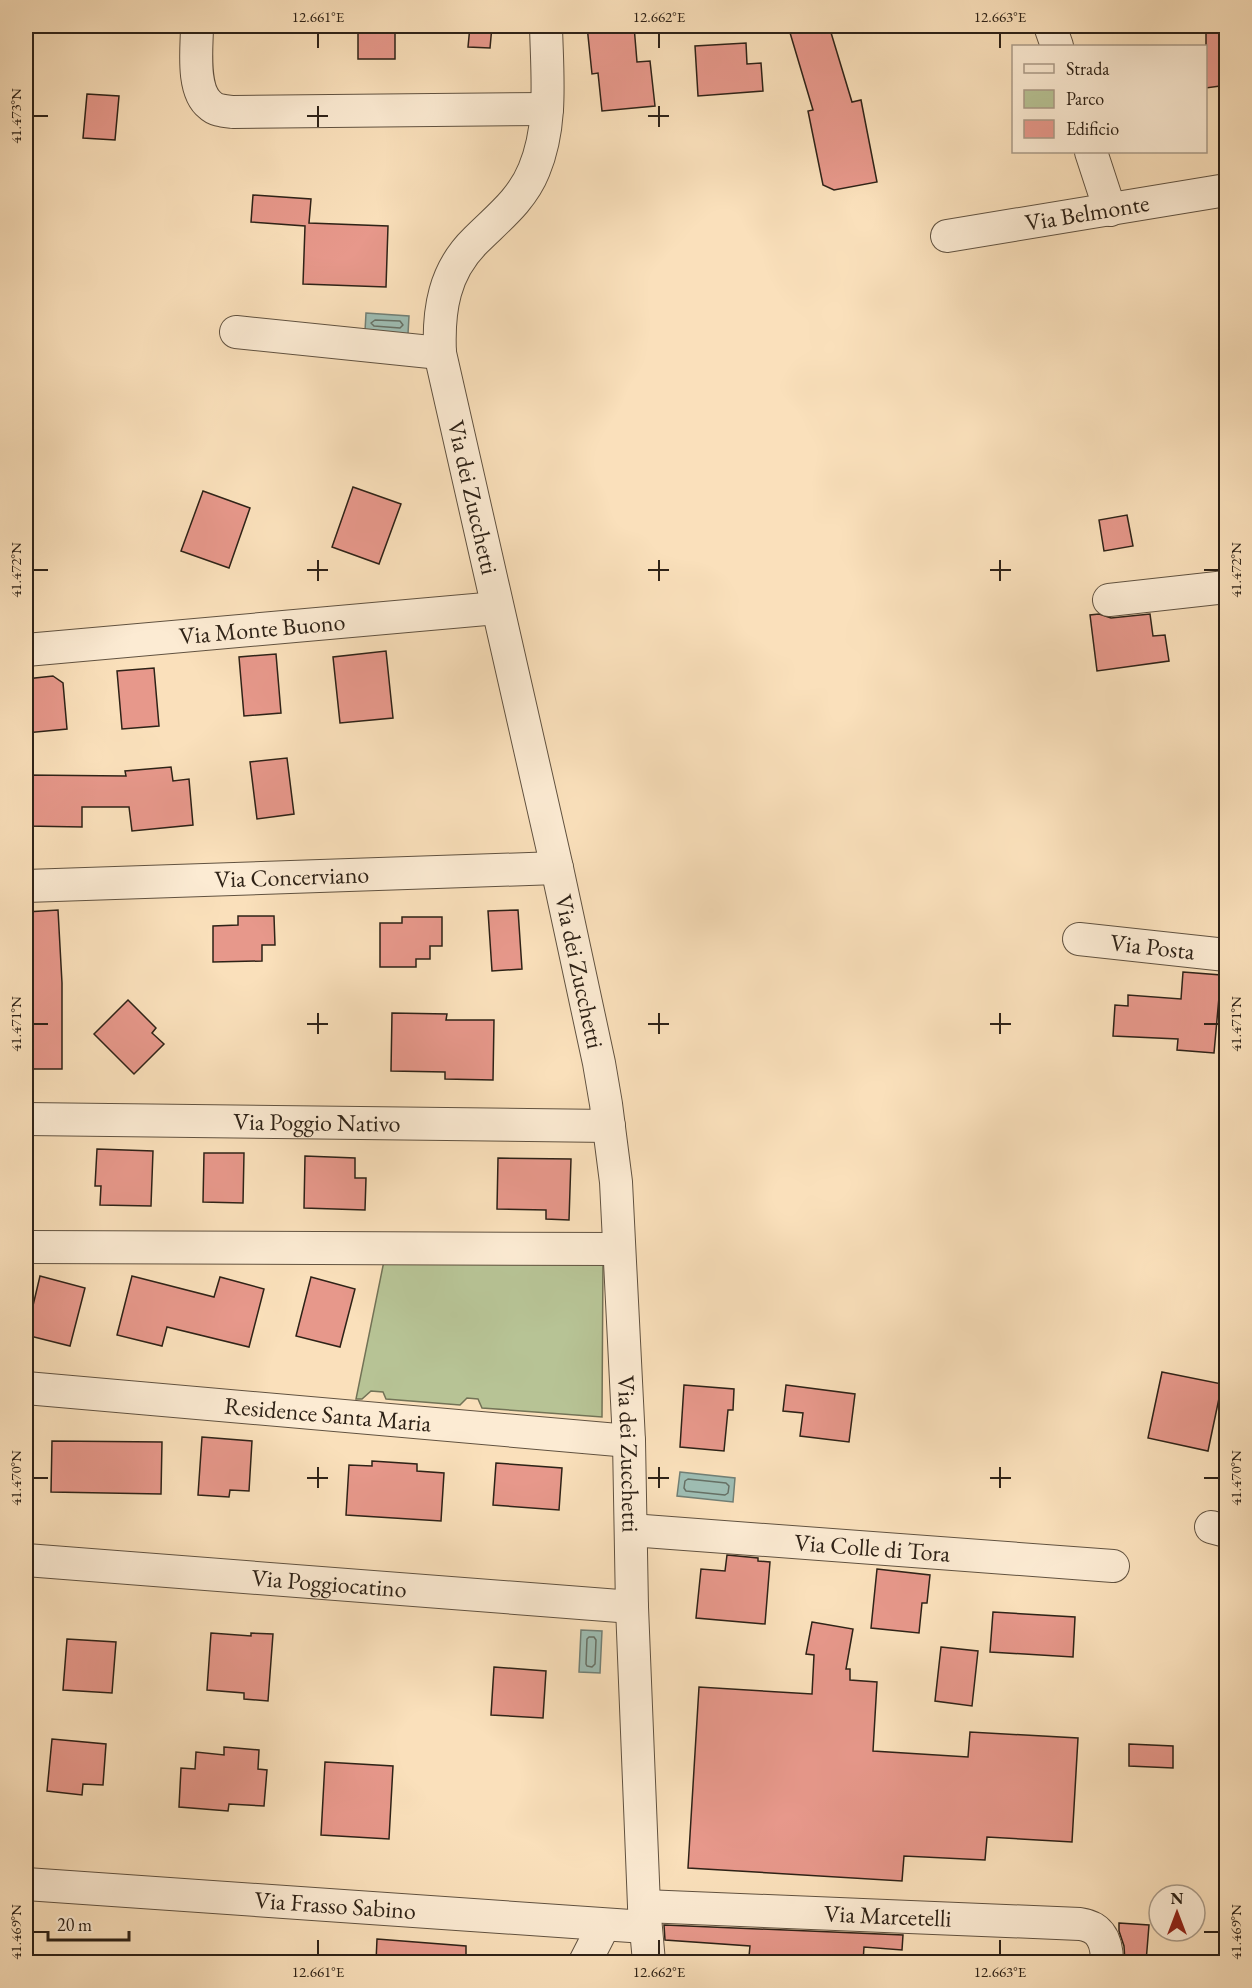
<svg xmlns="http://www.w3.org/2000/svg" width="1252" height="1988" font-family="'EB Garamond',serif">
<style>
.green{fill:#b7c395;stroke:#727256;stroke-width:1.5}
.water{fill:#9ebdb3;stroke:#717f75;stroke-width:1.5}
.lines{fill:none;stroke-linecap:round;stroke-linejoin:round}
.shore{stroke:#667065;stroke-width:1.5}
.building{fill:#e7988b;stroke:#2e2217;stroke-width:1.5}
.minor-casing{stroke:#615240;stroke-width:34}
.minor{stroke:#fcebd3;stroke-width:32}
.ticks{fill:none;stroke:#2e2217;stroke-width:2}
.labels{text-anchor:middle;stroke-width:5;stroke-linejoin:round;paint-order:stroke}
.street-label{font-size:24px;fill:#2e2217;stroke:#fcebd3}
.neatline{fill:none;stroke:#2e2217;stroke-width:2}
.ticks-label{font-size:15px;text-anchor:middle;fill:#2e2217}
</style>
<rect width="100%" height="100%" fill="#fae0bb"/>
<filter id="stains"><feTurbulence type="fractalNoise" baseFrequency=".00333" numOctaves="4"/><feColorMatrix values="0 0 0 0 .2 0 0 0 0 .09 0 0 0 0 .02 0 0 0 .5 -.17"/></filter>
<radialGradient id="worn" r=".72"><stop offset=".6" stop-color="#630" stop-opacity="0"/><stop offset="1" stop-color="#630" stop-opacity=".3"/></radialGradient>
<!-- green -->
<polygon class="green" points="385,1256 603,1257 602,1417 482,1408 478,1399 467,1398 460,1405 386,1399 383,1392 371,1391 362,1399 356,1399"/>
<!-- water -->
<g class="water">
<polygon points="366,313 409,316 408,334 365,331"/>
<polygon points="680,1472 735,1478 733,1502 677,1496"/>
<polygon points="581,1630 602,1631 600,1673 579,1672"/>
</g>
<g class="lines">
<!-- shore -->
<g class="shore">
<polygon points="375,320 400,321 403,325 400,328 374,326 371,323"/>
<polygon points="688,1479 726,1483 729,1486 728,1493 725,1495 686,1491 684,1488 685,1481"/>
<polygon points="589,1637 594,1637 596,1640 595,1664 592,1667 587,1666 586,1664 587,1639"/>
</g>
</g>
<!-- building -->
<g class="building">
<rect x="358" y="26" width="37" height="33"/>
<polygon points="470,26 492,26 490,48 468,47"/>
<polygon points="587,26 634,26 637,62 650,61 655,106 602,111 598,73 592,74"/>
<polygon points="788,26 829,26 852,102 861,100 877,182 834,190 823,185 808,111 813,110"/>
<polygon points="1227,29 1227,85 1206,88 1206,32"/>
<polygon points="746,43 747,64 761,63 763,91 698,96 695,46"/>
<polygon points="87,94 119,96 115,140 83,138"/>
<polygon points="253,195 311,199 309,223 388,226 386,287 303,284 305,226 251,222"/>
<polygon points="353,487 401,504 379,564 332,547"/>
<polygon points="203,491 250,508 229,568 181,551"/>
<polygon points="1127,515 1133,546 1104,551 1099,520"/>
<polygon points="1099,614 1111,618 1150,614 1153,636 1165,635 1169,661 1097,671 1090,615"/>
<polygon points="386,651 393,718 340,723 333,657"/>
<polygon points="276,654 281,713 244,716 239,657"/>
<polygon points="154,668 159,726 122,729 117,671"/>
<polygon points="53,676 63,683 67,729 26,733 26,679"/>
<polygon points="287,758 294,814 257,819 250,762"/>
<polygon points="171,767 173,781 189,779 193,825 132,831 129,807 82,807 82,827 26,826 26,775 126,776 125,771"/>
<polygon points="58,910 62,983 62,1069 26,1069 26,912"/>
<polygon points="518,910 522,969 492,971 488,911"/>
<polygon points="238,916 274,916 275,945 262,945 262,961 213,962 213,926 238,925"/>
<polygon points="402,917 442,917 442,946 430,946 430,959 416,959 416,967 380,967 380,923 402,923"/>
<polygon points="1183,972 1221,975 1214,1053 1177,1050 1178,1039 1113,1036 1115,1005 1128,1006 1128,995 1181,999"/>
<polygon points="128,1000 156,1028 152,1033 164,1044 134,1074 94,1034"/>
<polygon points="392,1013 447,1014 446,1020 494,1020 493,1080 445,1079 445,1072 391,1071"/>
<polygon points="97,1149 153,1151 151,1206 100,1205 101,1186 95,1186"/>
<polygon points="204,1153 244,1153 243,1203 203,1202"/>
<polygon points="305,1156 355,1158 355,1178 366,1178 365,1210 304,1208"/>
<polygon points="498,1158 571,1159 569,1220 546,1219 546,1210 497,1209"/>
<polygon points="40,1276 85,1288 70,1346 26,1335"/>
<polygon points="132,1276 214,1297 220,1277 264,1289 249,1347 167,1327 162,1346 117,1335"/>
<polygon points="311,1277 355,1289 340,1347 296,1336"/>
<polygon points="1162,1372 1222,1384 1208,1451 1148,1438"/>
<polygon points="684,1385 734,1389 733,1410 728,1410 724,1451 680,1447"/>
<polygon points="786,1385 855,1394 849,1442 800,1436 803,1413 783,1411"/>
<polygon points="202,1437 252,1441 249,1491 230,1490 229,1497 198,1495"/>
<polygon points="52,1441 162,1442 161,1494 51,1492"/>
<polygon points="372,1461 417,1464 417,1471 444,1473 441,1521 346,1515 349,1465 372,1466"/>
<polygon points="496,1463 562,1468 559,1510 493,1505"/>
<polygon points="727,1555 758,1558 758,1561 770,1562 765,1624 696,1618 701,1569 725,1571"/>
<polygon points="877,1569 930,1575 927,1603 922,1603 919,1633 871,1628"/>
<polygon points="993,1612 1075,1617 1073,1657 990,1652"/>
<polygon points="812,1622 853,1629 846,1669 850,1669 850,1680 877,1682 873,1751 968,1757 970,1732 1078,1738 1072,1842 987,1837 985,1860 904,1856 902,1881 688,1868 699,1687 812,1694 814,1655 806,1654"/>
<polygon points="211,1633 251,1636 251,1633 273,1634 268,1701 244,1699 244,1693 207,1690"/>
<polygon points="67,1639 116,1642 112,1693 63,1690"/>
<polygon points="941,1647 978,1651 972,1706 935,1701"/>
<polygon points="494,1667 546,1671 543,1718 491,1715"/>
<polygon points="52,1739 106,1744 103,1785 83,1784 82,1795 47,1791"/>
<polygon points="1129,1744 1173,1746 1173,1768 1129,1766"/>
<polygon points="224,1747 259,1750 258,1769 267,1770 264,1806 229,1804 228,1811 179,1807 181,1768 195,1769 196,1752 224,1755"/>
<polygon points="325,1762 393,1766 389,1839 321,1835"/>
<polygon points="1119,1923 1149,1925 1146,1962 1125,1962 1124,1946 1119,1931"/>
<polygon points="664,1925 903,1935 902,1950 864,1947 863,1962 793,1962 793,1959 749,1956 750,1946 665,1940"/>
<polygon points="377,1939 466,1946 466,1962 376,1962"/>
</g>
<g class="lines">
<!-- minor casing -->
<g class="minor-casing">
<g id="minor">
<path d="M197,26c0,21 -6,64 13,79 6,6 15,6 23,7l314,-3"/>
<path id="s1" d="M546,26c1,47 7,99 -12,144 -12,30 -36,48 -58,70 -32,31 -38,70 -36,113l117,515 42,195 7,41 10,78 13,259 3,166 12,299 5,56"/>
<polyline points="1050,26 1057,46"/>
<polyline points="1091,152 1110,210"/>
<path id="s2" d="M947,236l279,-46"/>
<polyline points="236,332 440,353"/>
<polyline points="1109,600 1226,587"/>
<path id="s3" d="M26,650l471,-42"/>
<path id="s4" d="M26,886l531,-18"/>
<path id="s5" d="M1079,939l147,16"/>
<path id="s6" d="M26,1119l583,7"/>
<polyline points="26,1247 619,1249"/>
<path id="s7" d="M26,1388l603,53"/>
<polyline points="1211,1527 1226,1531"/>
<path id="s8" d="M631,1530l482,36"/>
<path id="s9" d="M26,1560l606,47"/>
<path id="s10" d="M26,1884l619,43"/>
<path id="s11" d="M644,1906l436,18c22,3 27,19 27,38"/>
<polyline points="585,1962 604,1925"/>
</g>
</g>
<!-- minor -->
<use href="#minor" class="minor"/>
</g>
<!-- ticks -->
<path class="ticks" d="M318,33v15M659,33v15M1000,33v15M318,106v21M659,106v21M33,116h15M307,116h21M648,116h21M318,560v21M659,560v21M1000,560v21M33,570h15M307,570h21M648,570h21M990,570h21M1204,570h15M318,1013v21M659,1013v21M1000,1013v21M33,1024h15M307,1024h21M648,1024h21M990,1024h21M1204,1024h15M318,1467v21M659,1467v21M1000,1467v21M33,1478h15M307,1478h21M648,1478h21M990,1478h21M1204,1478h15M33,1932h15M1204,1932h15M318,1940v15M659,1940v15M1000,1940v15"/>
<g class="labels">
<!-- street labels -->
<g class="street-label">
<text dy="8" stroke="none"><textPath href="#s2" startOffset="142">Via Belmonte</textPath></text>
<text dy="8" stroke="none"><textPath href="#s1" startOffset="508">Via dei Zucchetti</textPath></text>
<text dy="8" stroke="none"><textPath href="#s3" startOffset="237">Via Monte Buono</textPath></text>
<text dy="8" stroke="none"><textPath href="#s4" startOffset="266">Via Concerviano</textPath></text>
<text dy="8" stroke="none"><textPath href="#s5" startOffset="74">Via Posta</textPath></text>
<text dy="8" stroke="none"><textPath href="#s1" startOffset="994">Via dei Zucchetti</textPath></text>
<text dy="8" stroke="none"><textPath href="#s6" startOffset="291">Via Poggio Nativo</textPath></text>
<text dy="8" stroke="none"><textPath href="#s7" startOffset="303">Residence Santa Maria</textPath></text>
<text dy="8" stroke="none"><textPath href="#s1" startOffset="1480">Via dei Zucchetti</textPath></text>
<text dy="8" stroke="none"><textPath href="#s8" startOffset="242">Via Colle di Tora</textPath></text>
<text dy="8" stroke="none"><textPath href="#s9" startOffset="304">Via Poggiocatino</textPath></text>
<text dy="8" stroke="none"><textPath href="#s10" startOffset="310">Via Frasso Sabino</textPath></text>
<text dy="8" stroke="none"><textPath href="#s11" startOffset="244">Via Marcetelli</textPath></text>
</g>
</g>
<!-- margin -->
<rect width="1252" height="1988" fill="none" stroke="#fae0bb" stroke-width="66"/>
<!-- legend -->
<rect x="1012" y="45" width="195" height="108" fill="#fcebd3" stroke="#aa9b88" stroke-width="1.5"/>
<rect x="1024" y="64" width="30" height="9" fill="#fcebd3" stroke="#aa9b88" stroke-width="1.5"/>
<text x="1066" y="75" font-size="18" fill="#2e2217">Strada</text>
<rect x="1024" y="90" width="30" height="18" fill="#b7c395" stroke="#aa9b88" stroke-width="1.5"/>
<text x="1066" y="105" font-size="18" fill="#2e2217">Parco</text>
<rect x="1024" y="120" width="30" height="18" fill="#e7988b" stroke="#aa9b88" stroke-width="1.5"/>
<text x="1066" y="135" font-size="18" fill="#2e2217">Edificio</text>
<!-- north arrow -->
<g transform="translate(1177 1913)"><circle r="28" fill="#fcebd3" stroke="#aa9b88" stroke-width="1.5"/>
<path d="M0-4.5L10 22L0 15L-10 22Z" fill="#8f2418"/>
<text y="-9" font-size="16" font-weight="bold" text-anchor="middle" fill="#2e2217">N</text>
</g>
<!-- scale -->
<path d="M48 1931v9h81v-9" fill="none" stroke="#2e2217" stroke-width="3"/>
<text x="57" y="1931" font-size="18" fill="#2e2217" stroke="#fcebd3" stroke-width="4.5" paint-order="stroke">20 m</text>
<rect x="33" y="33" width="1186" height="1922" class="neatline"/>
<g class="ticks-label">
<text x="318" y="22">12.661°E</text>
<text x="659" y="22">12.662°E</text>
<text x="1000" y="22">12.663°E</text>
<text transform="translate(16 116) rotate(-90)" y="5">41.473°N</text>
<text transform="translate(16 570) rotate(-90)" y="5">41.472°N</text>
<text transform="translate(1236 570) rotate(-90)" y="5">41.472°N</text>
<text transform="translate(16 1024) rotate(-90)" y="5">41.471°N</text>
<text transform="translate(1236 1024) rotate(-90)" y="5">41.471°N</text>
<text transform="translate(16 1478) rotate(-90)" y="5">41.470°N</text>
<text transform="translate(1236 1478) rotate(-90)" y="5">41.470°N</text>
<text transform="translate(16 1932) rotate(-90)" y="5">41.469°N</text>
<text transform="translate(1236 1932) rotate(-90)" y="5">41.469°N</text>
<text x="318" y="1977">12.661°E</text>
<text x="659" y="1977">12.662°E</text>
<text x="1000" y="1977">12.663°E</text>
</g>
<rect width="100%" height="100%" filter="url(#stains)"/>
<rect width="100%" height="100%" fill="url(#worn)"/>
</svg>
